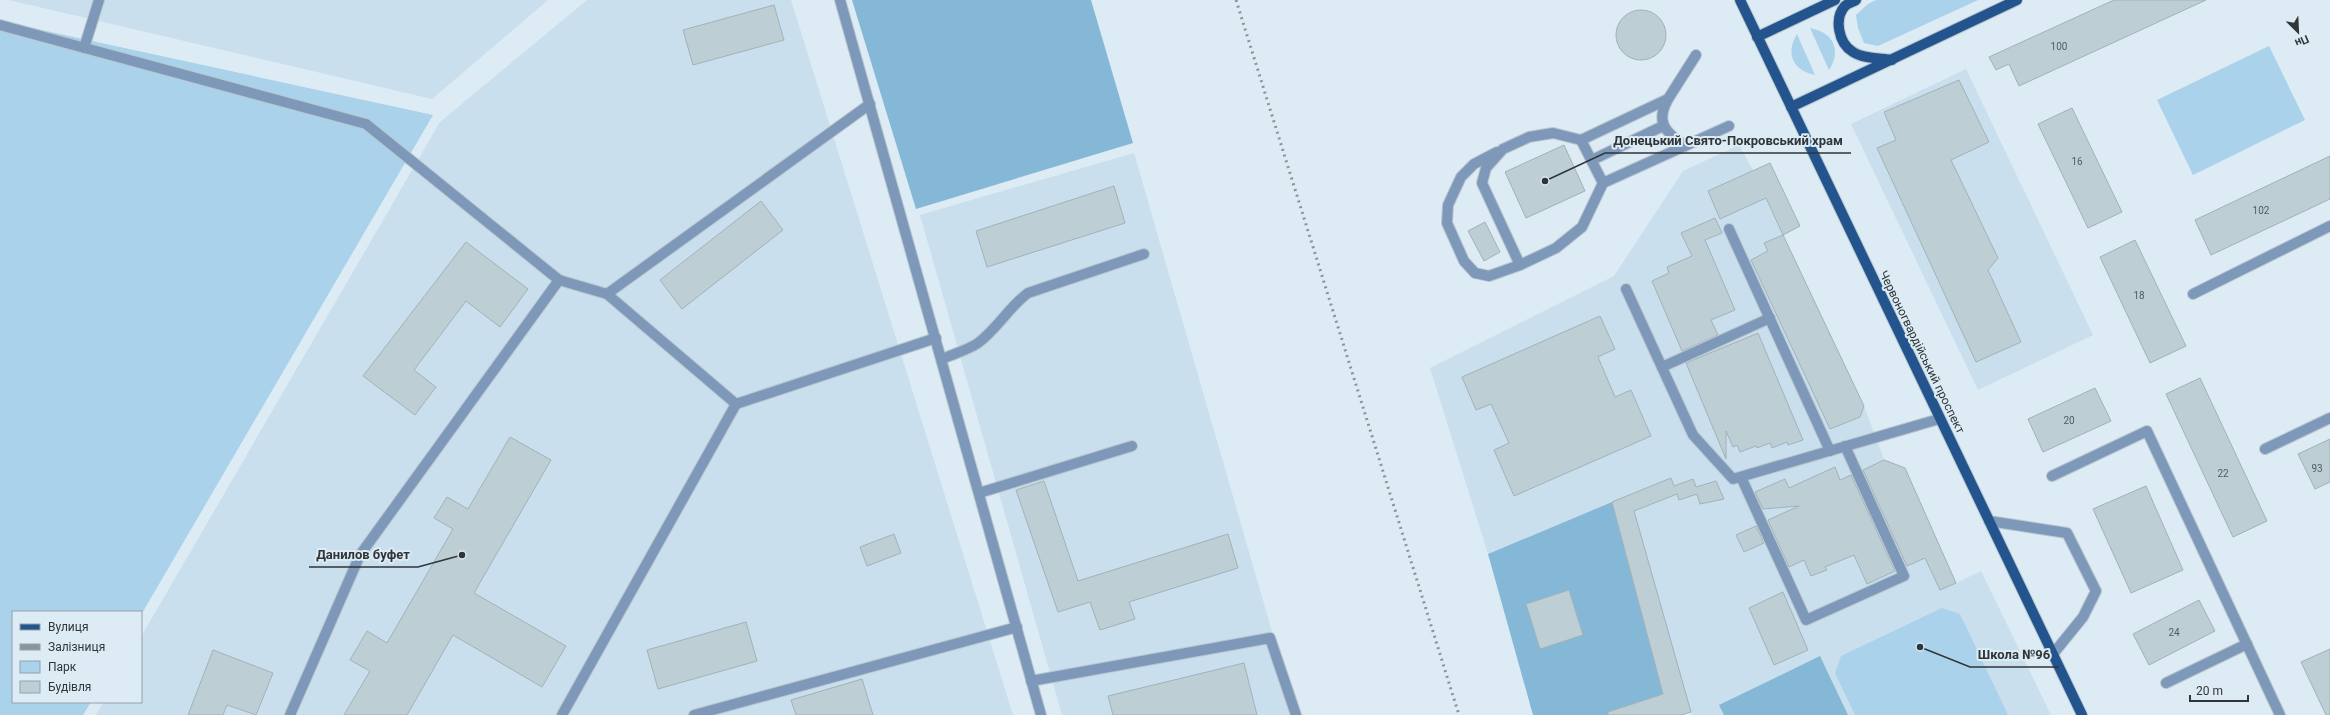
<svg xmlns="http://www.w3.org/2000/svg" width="2330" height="715" font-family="Roboto,sans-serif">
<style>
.built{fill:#c9dfed}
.green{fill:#aad2ea}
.forest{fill:#85b8d7}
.building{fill:#bdcfd4;stroke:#a1b2b7}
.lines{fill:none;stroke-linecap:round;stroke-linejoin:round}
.minor-casing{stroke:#b9c7ce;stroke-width:12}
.major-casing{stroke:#b9c7ce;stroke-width:12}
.minor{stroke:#7e98ba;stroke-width:10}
.major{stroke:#23548e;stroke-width:10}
.rail{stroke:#8a959b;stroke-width:3;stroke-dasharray:2 4;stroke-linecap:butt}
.labels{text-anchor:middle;stroke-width:4;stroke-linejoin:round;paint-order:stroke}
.number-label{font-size:10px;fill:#525c5f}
.street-label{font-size:12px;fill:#2f3538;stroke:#dcebf4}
.leader{fill:none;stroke:#2f3538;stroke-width:1.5}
.callout-dot{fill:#2f3538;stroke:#dcebf4;stroke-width:1.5}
.callout-label{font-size:13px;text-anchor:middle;font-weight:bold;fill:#2f3538;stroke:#dcebf4;stroke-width:4;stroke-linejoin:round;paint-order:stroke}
</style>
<rect width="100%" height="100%" fill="#dcebf4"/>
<!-- built -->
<g class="built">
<polygon points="9,0 548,0 432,99"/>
<polygon points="587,0 791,0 1013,715 96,715 103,702 141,702 141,637 440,122"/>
<polygon points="1966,69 2093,335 1978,390 1851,124"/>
<polygon points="1739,145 1753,170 1770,163 1800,226 1783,235 1864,406 1884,459 1905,468 1956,583 1981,571 2051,715 1692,715 1690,712 1669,715 1612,502 1488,554 1430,368 1614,276 1683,171"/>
<polygon points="1134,153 1296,715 1062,715 920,215"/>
</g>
<!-- green -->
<g class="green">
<polygon points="1876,0 1978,0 1878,46 1864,43 1858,28 1856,15 1868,4"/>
<polygon points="0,21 433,115 141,615 141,612 13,612 13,702 91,702 83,715 0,715"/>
<path d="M1810,28c23,4 32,22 19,42z"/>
<path d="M1797,34l18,41c-22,-4 -30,-22 -18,-41z"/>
<polygon points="2269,46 2305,120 2193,175 2157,100"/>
<polygon points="1942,608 1960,614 2008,715 1855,715 1835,673 1841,656"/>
</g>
<!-- forest -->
<g class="forest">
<polygon points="852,0 1091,0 1133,143 916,209"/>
<polygon points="1612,502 1669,715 1533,715 1488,554"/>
<polygon points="1820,656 1848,715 1724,715 1719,705"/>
</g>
<!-- building -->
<g class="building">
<polygon points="2114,0 2206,0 2019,86 2009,64 1996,70 1989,57"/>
<polygon points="774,5 784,40 693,65 683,30"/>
<circle cx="1641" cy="35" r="25"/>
<polygon points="1959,80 1989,142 1951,160 1998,258 1988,270 2021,342 1976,362 1877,148 1896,140 1884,112"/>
<polygon points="2072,108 2122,212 2088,228 2038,124"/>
<polygon points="1564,145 1585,191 1526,218 1505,172"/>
<polygon points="2330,156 2330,199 2211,255 2195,220"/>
<polygon points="1770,163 1800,226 1783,235 1766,198 1720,219 1708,191"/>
<polygon points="1114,186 1125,223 987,267 976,231"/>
<polygon points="761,201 783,230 682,309 660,280"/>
<polygon points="1715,218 1722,233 1705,240 1735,310 1711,320 1718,335 1682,351 1652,281 1669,273 1667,267 1692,256 1681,233"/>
<polygon points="1485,222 1500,252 1484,261 1468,231"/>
<polygon points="1783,235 1864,406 1860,417 1830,429 1751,260 1768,251 1764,243"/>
<polygon points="2135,240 2186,346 2150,363 2100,257"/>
<polygon points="466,242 528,289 500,327 466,301 414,370 436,387 415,415 363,376"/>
<polygon points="1600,316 1615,349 1598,357 1615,397 1631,390 1651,436 1514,496 1494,450 1509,443 1491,404 1476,410 1462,377"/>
<polygon points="1758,333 1803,440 1788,445 1787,442 1772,448 1770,443 1757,448 1756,446 1740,452 1737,445 1733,447 1726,431 1726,459 1686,363"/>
<polygon points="2200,378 2267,521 2233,537 2166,394"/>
<polygon points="2095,388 2111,421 2043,452 2028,419"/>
<polygon points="510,437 551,460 474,593 566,646 542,687 453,635 407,715 344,715 370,671 350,660 367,631 387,643 453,529 434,518 447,497 468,509"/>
<polygon points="2330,439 2330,482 2315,489 2298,454"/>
<polygon points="1884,460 1905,468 1956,583 1940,590 1925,558 1907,566 1863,470"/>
<polygon points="1835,467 1840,480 1851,475 1895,571 1867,584 1854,555 1825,567 1827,570 1811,576 1804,560 1789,567 1768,520 1799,506 1763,509 1755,492 1785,479 1789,488"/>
<polygon points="1671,478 1674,486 1693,479 1696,487 1716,481 1724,499 1700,504 1697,494 1679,500 1677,494 1634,511 1691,712 1681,715 1608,715 1608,712 1663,694 1612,502"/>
<polygon points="1044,481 1078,581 1228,534 1238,568 1129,602 1135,619 1100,630 1090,602 1058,612 1016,490"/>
<polygon points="2146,486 2183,570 2131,593 2093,509"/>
<polygon points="1756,526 1764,543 1744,552 1736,535"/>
<polygon points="894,534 901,553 867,566 860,547"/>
<polygon points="1569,590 1583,635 1540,649 1526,604"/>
<polygon points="1783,592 1808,650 1774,665 1749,608"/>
<polygon points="2199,600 2215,631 2149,665 2133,634"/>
<polygon points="746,622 757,661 658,689 647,650"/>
<polygon points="2330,649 2330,715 2326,715 2301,662"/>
<polygon points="213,650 273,673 256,715 227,705 223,715 188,715"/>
<polygon points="1244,663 1257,715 1113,715 1108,696"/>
<polygon points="862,679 873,715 796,715 791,700"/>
</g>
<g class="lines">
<!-- minor casing -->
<g class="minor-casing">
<g id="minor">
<polyline points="840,0 1041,715"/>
<polyline points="0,25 366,124 559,280"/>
<polyline points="84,48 99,0"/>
<polyline points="1696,55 1668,99 1581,140 1553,133 1529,137 1503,149 1486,168 1482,183 1520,265 1556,248 1582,227 1603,183 1729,126"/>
<path d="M1668,99c-13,23 -3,33 17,47"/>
<polyline points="1581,140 1603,183"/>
<polyline points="1497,152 1474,164 1461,177 1448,205 1447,223 1464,261 1475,273 1489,276 1520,265"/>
<polyline points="1592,160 1663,126"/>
<polyline points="1729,229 1830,451"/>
<polyline points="1626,289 1693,435 1733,479 1939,419"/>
<polyline points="607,294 870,104"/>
<polyline points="2193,294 2330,226"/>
<path d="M942,359c11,-5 26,-9 36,-16 20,-15 31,-36 50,-50l116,-39"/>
<polyline points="1662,367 1770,318"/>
<polyline points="2265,449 2330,418"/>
<polyline points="2052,476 2147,431 2280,715"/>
<polyline points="1741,477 1806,620 1904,576 1845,446"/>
<polyline points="979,493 1132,446"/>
<polyline points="1989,521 2067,533 2096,591 2083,617 2053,654"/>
<polyline points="1031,681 1270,638 1296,715"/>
<polyline points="2166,683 2247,644"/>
<polyline points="290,715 360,555 559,280 607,294 736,404 936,338"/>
<polyline points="562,715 736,404"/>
<polyline points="694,715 1017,627"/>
</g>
</g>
<!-- major casing -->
<g class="major-casing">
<g id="major">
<polyline points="1740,0 2082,715"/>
<path d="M1856,0c-3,2 -8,3 -11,6 -11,12 -7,37 8,46 10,7 28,6 39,8"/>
<polyline points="1757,37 1835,0"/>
<polyline points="1791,107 2017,0"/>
</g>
</g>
<!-- minor -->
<use href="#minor" class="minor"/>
<!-- major -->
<use href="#major" class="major"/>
<!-- rail -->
<polyline class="rail" points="1236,0 1459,715"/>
</g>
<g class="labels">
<!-- number labels -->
<g class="number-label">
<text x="2059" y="50">100</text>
<text x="2077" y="165">16</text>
<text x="2261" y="214">102</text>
<text x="2139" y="299">18</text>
<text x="2069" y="424">20</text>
<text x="2317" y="472">93</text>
<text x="2223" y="477">22</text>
<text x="2174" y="636">24</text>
</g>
<!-- street labels -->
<g class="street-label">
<text transform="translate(1922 352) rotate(64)" y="4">Червоногвардійський проспект</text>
</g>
</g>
<!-- callouts -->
<path class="leader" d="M1545 181L1605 153H1851M462 555L418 567H309M1920 647L1970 667H2059"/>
<g class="callout-dot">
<circle cx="1545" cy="181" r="4"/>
<circle cx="462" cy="555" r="4"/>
<circle cx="1920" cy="647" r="4"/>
</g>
<g class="callout-label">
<text x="1728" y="145">Донецький Свято-Покровський храм</text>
<text x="363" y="559">Данилов буфет</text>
<text x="2014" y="659">Школа №96</text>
</g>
<!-- legend -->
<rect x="12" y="611" width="130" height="92" fill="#dcebf4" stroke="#97a2a9"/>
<rect x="20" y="624" width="20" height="6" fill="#23548e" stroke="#97a2a9"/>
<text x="48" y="631" font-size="12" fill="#2f3538">Вулиця</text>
<rect x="20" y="644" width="20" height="6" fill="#8a959b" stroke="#97a2a9"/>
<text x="48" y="651" font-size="12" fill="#2f3538">Залізниця</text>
<rect x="20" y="661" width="20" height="12" fill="#aad2ea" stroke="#97a2a9"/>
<text x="48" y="671" font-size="12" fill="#2f3538">Парк</text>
<rect x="20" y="681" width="20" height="12" fill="#bdcfd4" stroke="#97a2a9"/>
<text x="48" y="691" font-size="12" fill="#2f3538">Будівля</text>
<!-- north arrow -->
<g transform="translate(2298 32) rotate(156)" stroke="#dcebf4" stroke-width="3" paint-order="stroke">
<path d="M0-3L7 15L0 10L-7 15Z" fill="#2f3538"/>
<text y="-6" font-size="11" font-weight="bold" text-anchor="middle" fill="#2f3538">Пн</text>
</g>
<!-- scale -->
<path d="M2190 695v6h58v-6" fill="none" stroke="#2f3538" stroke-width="2"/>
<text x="2196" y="695" font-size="12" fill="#2f3538" stroke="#dcebf4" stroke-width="3" paint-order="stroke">20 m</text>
</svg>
